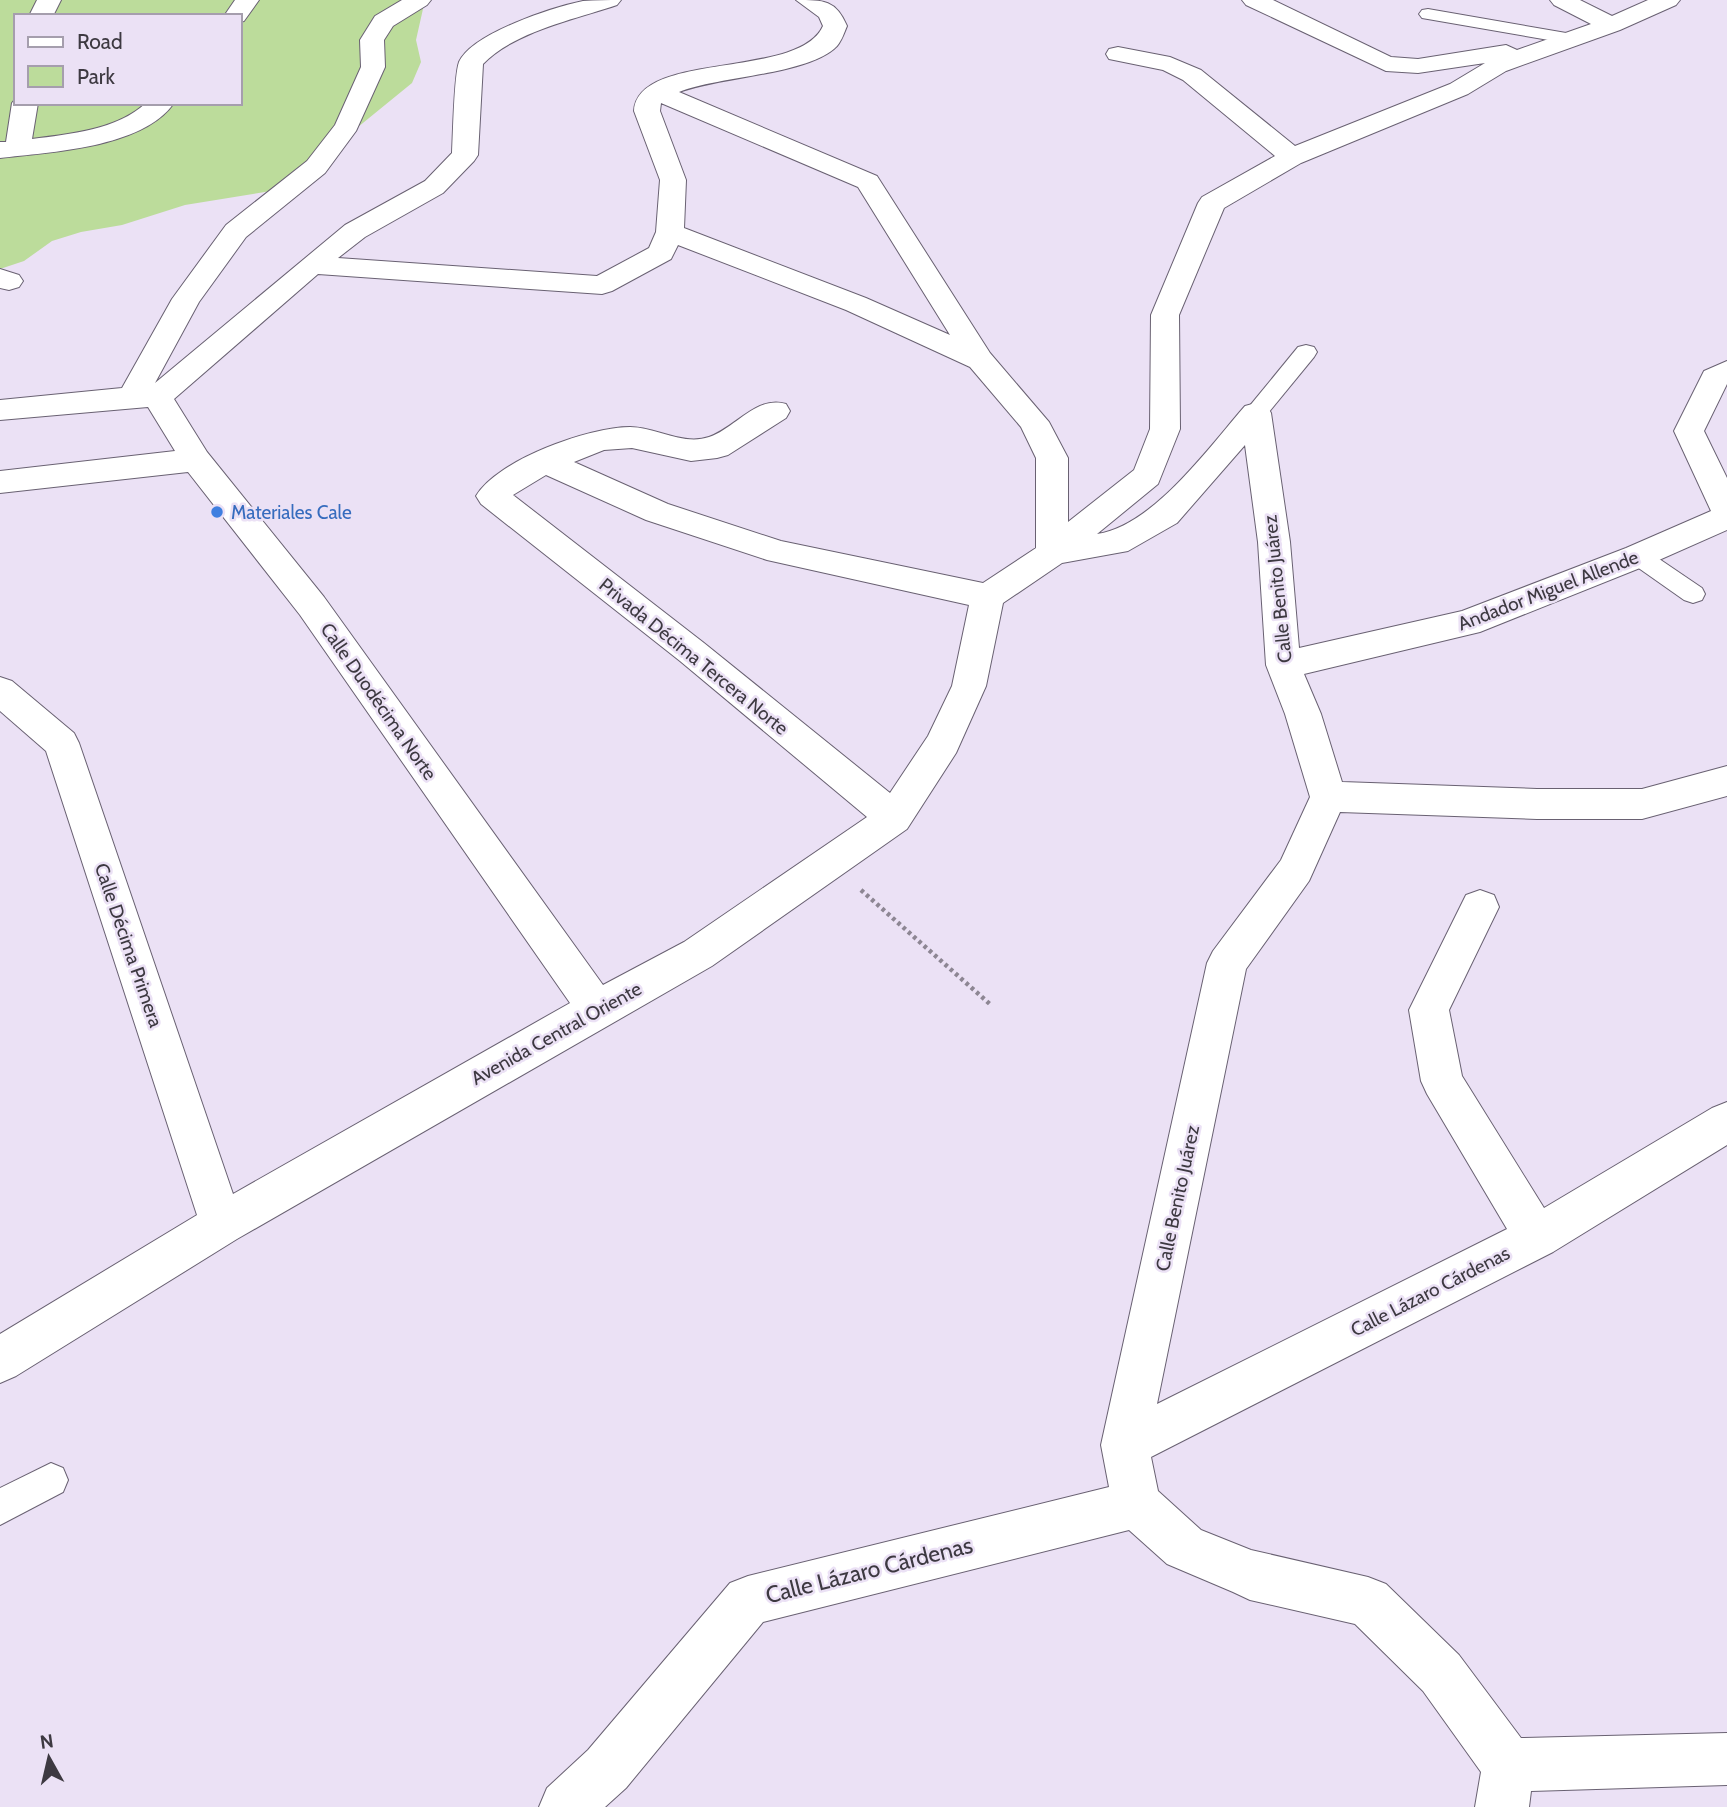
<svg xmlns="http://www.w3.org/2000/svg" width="1727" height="1807" font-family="Cabin,sans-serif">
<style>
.green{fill:#bcdc9b;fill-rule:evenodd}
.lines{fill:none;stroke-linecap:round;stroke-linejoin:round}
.lane-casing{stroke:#696172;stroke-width:2}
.street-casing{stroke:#696172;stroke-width:2}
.path{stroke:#8d8693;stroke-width:4.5;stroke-dasharray:3.5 3.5;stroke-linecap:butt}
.lane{fill:#fff;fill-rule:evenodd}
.street{fill:#fff;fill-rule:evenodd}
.shop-dot{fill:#3f7fe0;stroke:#ebe1f5;stroke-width:2.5}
.labels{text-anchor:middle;stroke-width:5;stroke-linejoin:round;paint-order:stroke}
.shop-label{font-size:19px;fill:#366cbe;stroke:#ebe1f5;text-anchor:start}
.street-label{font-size:19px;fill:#3d3941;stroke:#ebe1f5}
.near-street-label{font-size:23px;fill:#3d3941;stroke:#ebe1f5}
</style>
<rect width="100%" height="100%" fill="#ebe1f5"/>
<!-- green -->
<path class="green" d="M0,0h425l-9,40 5,22 -9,21 -54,44 -53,53 -34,11 -86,14 -63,20 -41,7 -29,9 -28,20 -24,8zM16,16h224v87h-224z"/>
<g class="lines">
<!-- lane casing -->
<g class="lane-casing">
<g id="lane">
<polygon points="1428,9 1572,34 1581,39 1572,44 1422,18 1419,14 1422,10"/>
<polygon points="1306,345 1314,347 1317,352 1314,357 1264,418 1256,421 1248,418 1245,413 1248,408 1298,347"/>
<polygon points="1638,547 1646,550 1702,588 1705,594 1702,600 1693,603 1684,600 1630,562 1626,556 1630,550"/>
<polygon points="51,1463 63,1468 68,1480 63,1492 0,1525 0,1488"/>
</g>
</g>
<!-- street casing -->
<g class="street-casing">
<g id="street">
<polygon points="37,0 61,0 53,16 29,16"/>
<polygon points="235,0 259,0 244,21 240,22 240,16 224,16"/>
<path d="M402,0h29l-4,5 -34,21 -9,14 1,27 -29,64 -31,42 -79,64 -47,65 -44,81 190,-158 80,-44 27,-28c1,-18 2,-78 7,-91 13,-29 95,-55 124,-61 12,-1 26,-1 38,-1l-4,5c-41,14 -104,27 -134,59l-5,91 -4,6 -31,32 -78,44 -27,21 259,18 52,-28 7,-16 4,-52 -26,-69c4,-61 165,-31 189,-85l-4,-9 -23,-17c28,0 40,0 51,26 -3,7 -5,14 -10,20 -28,29 -118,30 -158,46l198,84 113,177 59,69 19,36v64l66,-52 16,-41 1,-114 47,-112 4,-6 73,-41 -92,-76 -20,-10 -54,-11 -3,-5 3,-5 9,-2 52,10 31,13 94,76 155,-62 35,-21 -67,10 -32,-2 -140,-66 -4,-5h31l118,57 27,2 88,-14 11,5 74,-26 -37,-19 -4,-5h30l32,16 36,-16h32l-4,5 -56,25 -114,41 -38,23 -167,69 -77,45 -45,107 1,114 -22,55 -61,50c56,-8 112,-87 148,-128l11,-3 11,3 4,7 19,129 9,106 163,-37 164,-63 85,-37 -37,-80 30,-60 23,-10v23l-23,47 23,47v52l-77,34 -170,68 -176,42 17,40 21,68 195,7h105l85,-23v30l-85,23h-105l-197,-7 -31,69 -63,88 -89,435 350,-175 -80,-135 -6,-13 -12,-71 57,-115 14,-5 14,5 5,12 -50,103 13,66 82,132 168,-100 15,-6v43l-174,107 -402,205 7,34 43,39 50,20 117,27 18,7 73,71 62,83 206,-5v52l-196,6 -2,16h-54l6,-35 -58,-81 -68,-67 -105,-24 -17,-8 -66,-28 -38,-34 -366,92 -137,166 -21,19h-66l8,-19 41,-38 142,-167 18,-7 361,-89 -8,-42 106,-482 6,-12 68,-91 29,-63 -25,-83 -19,-49 -8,-123 -13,-97 -68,78 -49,28 -66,12 -59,40 -17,83 -30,67 -49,76 -195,137 -475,273 -221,137 -16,7v-49l197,-119 -151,-464 -46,-40v-34l12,4 62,52 5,10 154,451 337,-191 -270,-388 -112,-143 -188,21v-22l175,-20 -27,-44 -148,13v-20l122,-12 50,-89 54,-74 81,-64 28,-36 26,-58 -1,-27 15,-24zM661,103l197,84 92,148 -84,-37 -182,-70 2,-48 -26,-69zM678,245l168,65 124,57 51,60 15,31v90l-53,35 -202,-42 -113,-37 -94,-42 30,-12 28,-2 59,13 26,-3 11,-3 58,-37 4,-7 -4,-7c-30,-9 -50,24 -77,33 -26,9 -53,-10 -79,-10 -41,0 -133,33 -154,69l5,8 199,157 187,156 -183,125 -81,43 -279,-388 -117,-145 -33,-53 144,-125 284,20 10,-3 59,-32zM546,475l100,45 121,40 202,45 -17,81 -24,50 -38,57 -186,-150 -191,-148z"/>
<path d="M16,98v5h22l-6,36c38,-5 85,-9 114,-36h28c-31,45 -124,49 -174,55v-16h6l6,-39z"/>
<polygon points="0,269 19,275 23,281 19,287 9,290 0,288"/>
</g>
</g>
<!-- path -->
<polyline class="path" points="861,890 991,1005"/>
<!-- lane -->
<use href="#lane" class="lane"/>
<!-- street -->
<use href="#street" class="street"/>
</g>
<!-- markers -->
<circle class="shop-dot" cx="217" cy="512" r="7"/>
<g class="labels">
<!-- shop labels -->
<g class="shop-label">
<text x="231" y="519">Materiales Cale</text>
</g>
<!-- street labels -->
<g class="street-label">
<text transform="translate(1277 589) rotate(-96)" y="7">Calle Benito Juárez</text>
<text transform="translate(1548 590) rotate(-21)" y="7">Andador Miguel Allende</text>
<text transform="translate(694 656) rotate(39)" y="7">Privada Décima Tercera Norte</text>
<text transform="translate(379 701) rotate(55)" y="7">Calle Duodécima Norte</text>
<text transform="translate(129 945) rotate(71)" y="7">Calle Décima Primera</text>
<text transform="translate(556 1033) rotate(-29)" y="7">Avenida Central Oriente</text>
<text transform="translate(1177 1198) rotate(-78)" y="7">Calle Benito Juárez</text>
<text transform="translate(1430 1291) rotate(-27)" y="7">Calle Lázaro Cárdenas</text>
</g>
<!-- near-street labels -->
<g class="near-street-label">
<text transform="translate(869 1570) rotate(-14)" y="8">Calle Lázaro Cárdenas</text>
</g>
</g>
<!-- legend -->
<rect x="14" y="14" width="228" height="91" fill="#ebe1f5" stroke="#a59ead" stroke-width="2"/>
<rect x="28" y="37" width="35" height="10" fill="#ffffff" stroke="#a59ead" stroke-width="2"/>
<text x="77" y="49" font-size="21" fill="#3d3941">Road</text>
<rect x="28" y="66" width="35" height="21" fill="#bcdc9b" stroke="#a59ead" stroke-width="2"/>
<text x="77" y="84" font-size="21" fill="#3d3941">Park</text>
<!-- north arrow -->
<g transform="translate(49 1758) rotate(352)" stroke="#ebe1f5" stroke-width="5" paint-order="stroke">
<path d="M0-5L12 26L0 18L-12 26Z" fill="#3d3941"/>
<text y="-10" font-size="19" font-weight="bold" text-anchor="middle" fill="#3d3941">N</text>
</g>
</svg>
